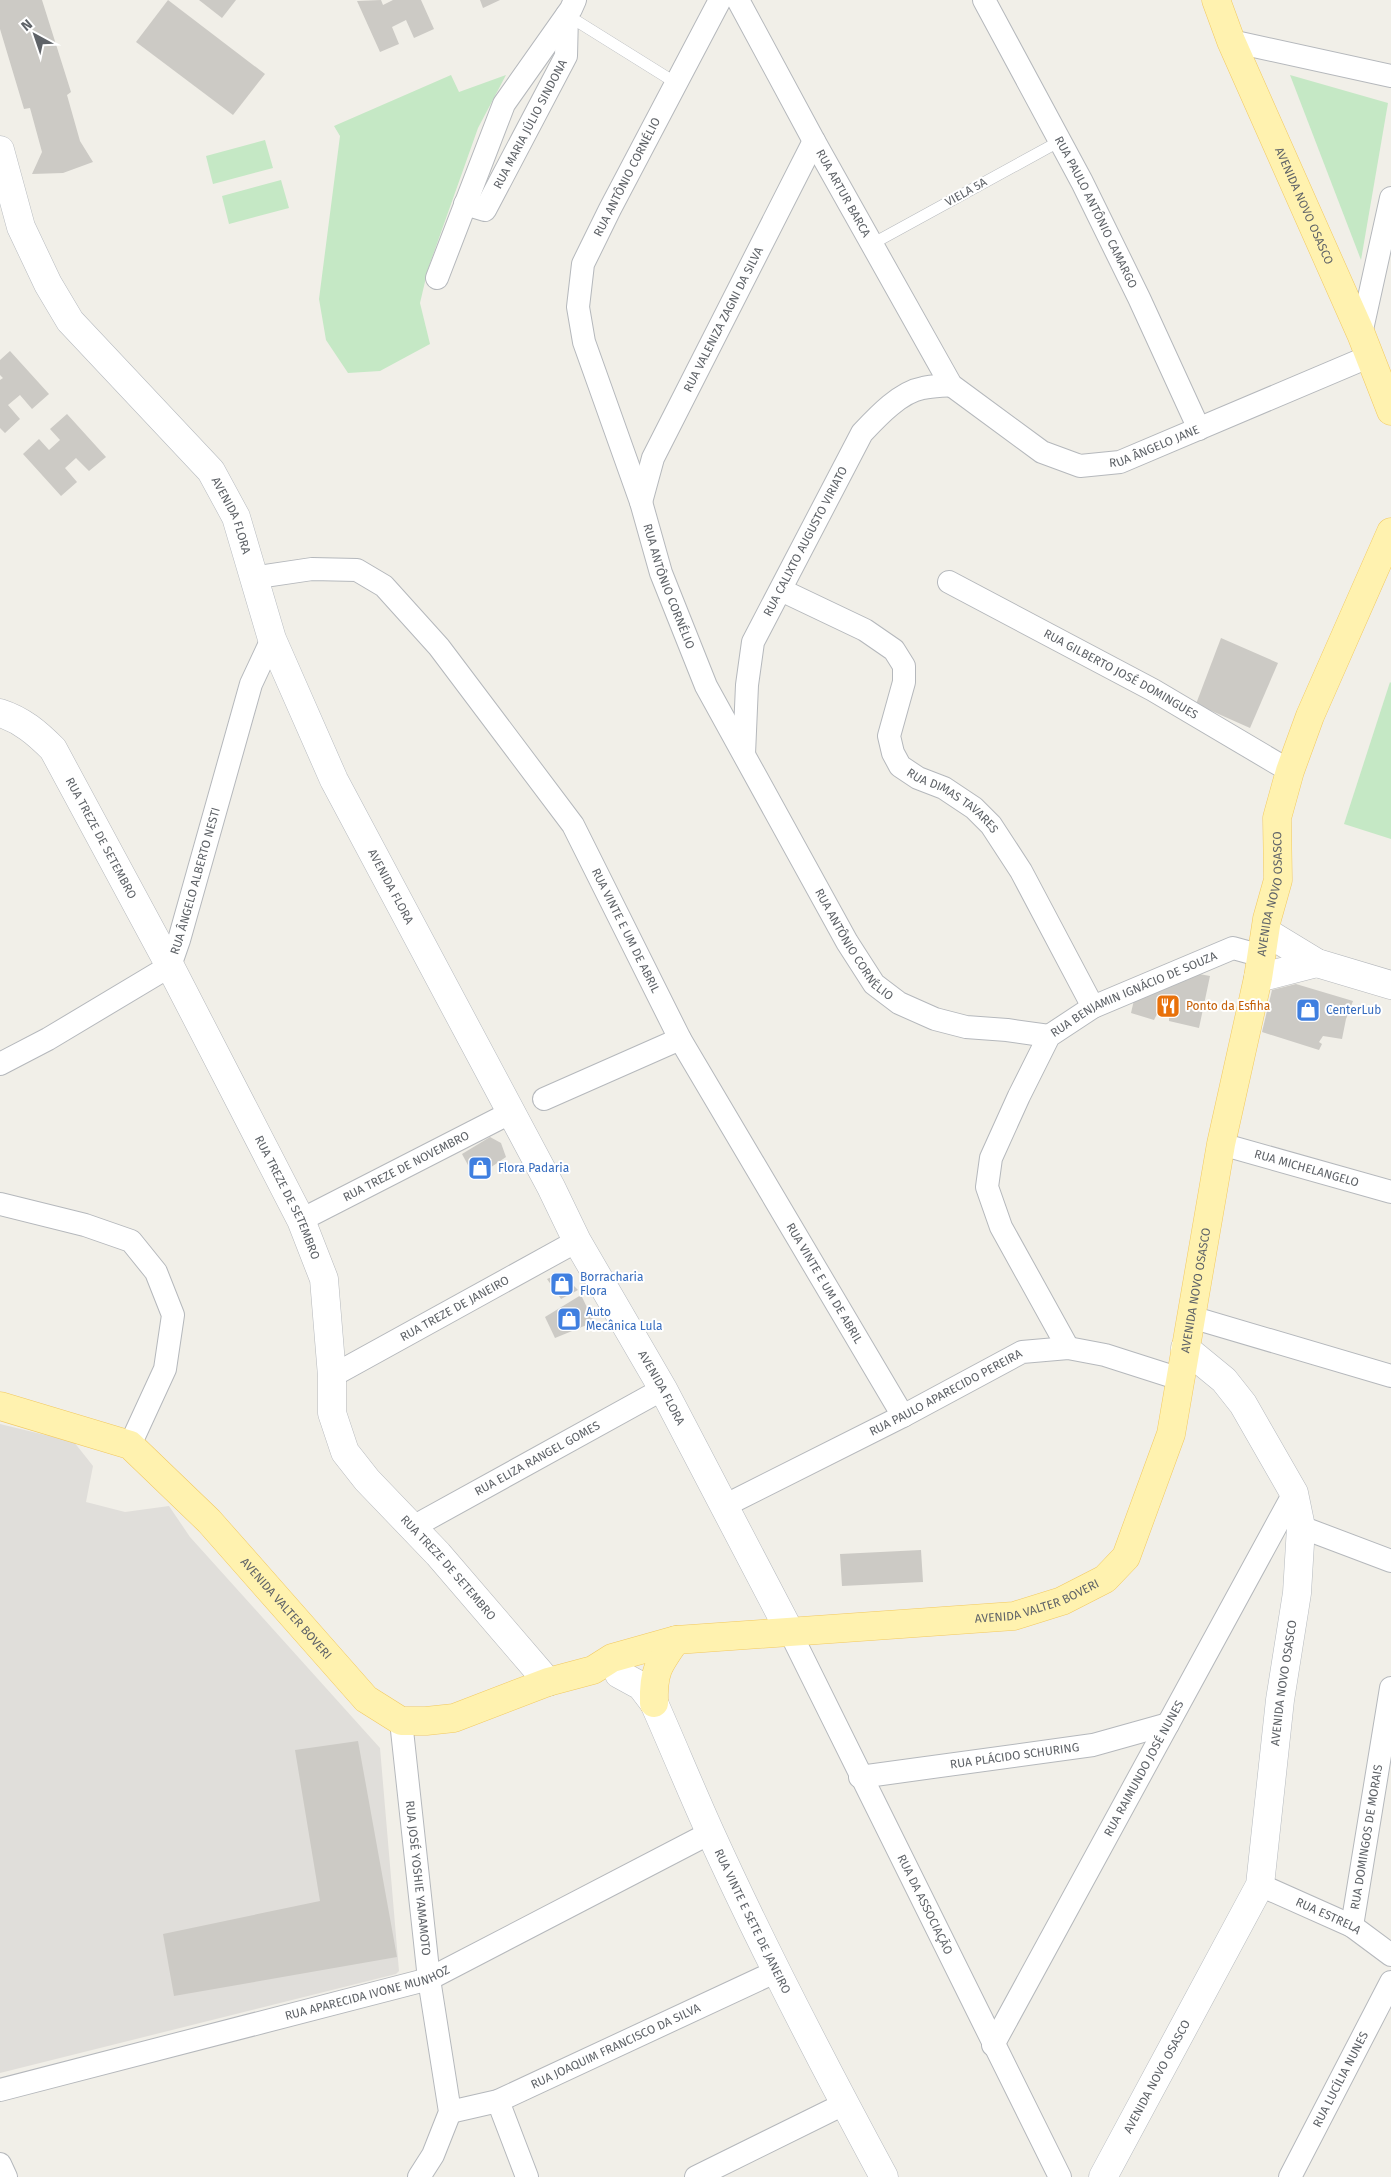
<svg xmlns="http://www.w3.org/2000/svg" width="1391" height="2177" font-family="'Fira Sans',sans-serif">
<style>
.industrial{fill:#e0deda}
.green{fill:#c5e8c5}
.building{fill:#cccac5}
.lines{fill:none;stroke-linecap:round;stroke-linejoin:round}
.service-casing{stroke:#b5b8bc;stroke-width:12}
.minor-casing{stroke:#b5b8bc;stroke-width:24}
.tertiary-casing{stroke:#b5b8bc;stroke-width:29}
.secondary-casing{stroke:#b6babf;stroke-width:29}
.primary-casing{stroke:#f2c960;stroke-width:29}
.service{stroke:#fff;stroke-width:11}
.minor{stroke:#fff;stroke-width:22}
.tertiary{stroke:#fff;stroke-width:28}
.secondary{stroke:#fff;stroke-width:28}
.primary{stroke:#fff2af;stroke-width:28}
.labels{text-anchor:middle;stroke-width:4;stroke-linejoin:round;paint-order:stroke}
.street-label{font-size:12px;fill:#5f6368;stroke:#fff}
.food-label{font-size:12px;fill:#c56008;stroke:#fff;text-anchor:start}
.shop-label{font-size:12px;fill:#366cbe;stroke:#fff;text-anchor:start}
</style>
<rect width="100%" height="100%" fill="#f1efe8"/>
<!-- industrial -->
<polygon class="industrial" points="0,1424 74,1442 93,1466 86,1502 125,1512 169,1506 190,1537 380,1748 399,1971 396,1974 0,2073"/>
<!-- green -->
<g class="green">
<polygon points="451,75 459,92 506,75 478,128 428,269 420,303 430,344 380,371 348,373 326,340 319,299 340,136 334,126"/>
<polygon points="1290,75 1388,103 1361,260"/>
<polygon points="265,140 273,168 213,184 206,156"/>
<polygon points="281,180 289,208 229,224 222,196"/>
<polygon points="1390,682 1391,683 1391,839 1344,824"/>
</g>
<!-- building -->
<g class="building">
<polygon points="0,0 42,0 71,92 67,95 80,141 93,162 63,173 32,174 42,152 30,108 24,109 0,29"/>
<polygon points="168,0 265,74 233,115 136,42"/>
<polygon points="199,0 236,0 222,18"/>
<polygon points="381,0 383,5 393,0 421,0 434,29 414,38 406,20 392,27 399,44 380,52 357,1"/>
<polygon points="480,0 500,0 483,8"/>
<polygon points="10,351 49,394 32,409 20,395 8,405 20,419 5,433 0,428 0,380 3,378 0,375 0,360"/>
<polygon points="67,414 106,457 89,471 76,458 65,468 77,482 61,496 23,454 39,439 49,450 60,440 50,429"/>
<polygon points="1221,638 1278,663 1250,728 1196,704"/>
<polygon points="1188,972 1210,976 1199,1028 1169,1021 1169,1016 1157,1014 1154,1020 1131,1013 1134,1000"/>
<polygon points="1296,984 1353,1001 1346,1019 1342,1039 1323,1036 1319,1042 1322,1044 1319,1050 1262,1032 1272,990"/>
<polygon points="490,1137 501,1143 506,1157 475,1178 462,1154"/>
<polygon points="561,1273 578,1290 561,1299 547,1279"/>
<polygon points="581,1295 594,1322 555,1338 545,1317"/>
<polygon points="921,1550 923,1582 842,1586 840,1554"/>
<polygon points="358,1741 397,1957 174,1996 163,1934 320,1901 295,1750"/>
</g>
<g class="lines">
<!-- service casing -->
<g class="service-casing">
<g id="service">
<polyline points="567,15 676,83"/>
<polyline points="872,244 1060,141"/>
</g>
</g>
<!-- minor casing -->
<g class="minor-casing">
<g id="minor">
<path id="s1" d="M720,0l-110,209 -27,55 -5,43 6,35 57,160 20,71 45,113 141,256 27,42 25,19 36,16 31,8 41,3 42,6"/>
<path id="s2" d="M738,0l76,141 137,244 91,67 38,14 40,-4 248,-105"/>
<path id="s3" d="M984,0l98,182 57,116 60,131"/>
<polyline points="1231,41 1391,76"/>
<path id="s4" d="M465,204l20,6 81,-154 1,-41"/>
<polyline points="437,278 504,104 571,9 575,0"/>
<polyline points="1361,334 1391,198"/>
<path id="s5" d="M641,502l12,-44 161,-317"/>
<path id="s6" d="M252,578l60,-9 45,1 27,16 55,61 134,178 107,214 223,377"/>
<path id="s7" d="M949,582l204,108 137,81"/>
<path id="s8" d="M781,590l84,40 29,20 10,16v16l-15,54 4,17 7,13 18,12 26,10 30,20 17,17 30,46 72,136"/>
<path id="s9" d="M744,754l3,-69 6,-43 109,-209c15,-16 38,-41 61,-45 9,-2 19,-2 28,-3"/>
<path id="s10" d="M0,1064l48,-25 122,-73 9,-26 72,-256 21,-45"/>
<polyline points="544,1099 680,1039"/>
<path id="s11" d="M1221,1144l170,48"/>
<polyline points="0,1204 85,1225 131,1241 156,1272 173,1315 165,1369 130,1445"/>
<path id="s12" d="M301,1220l209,-107"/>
<polyline points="1191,1317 1391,1376"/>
<path id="s13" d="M1068,1348l-67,-121 -14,-40 4,-29 28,-62 30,-60 44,-29 140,-59 29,8"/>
<path id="s14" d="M332,1376l245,-135"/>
<path id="s15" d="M724,1506l179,-90 119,-64 46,-4 37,7 75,24"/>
<path id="s16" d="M413,1527l250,-138"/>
<polyline points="1301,1527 1391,1561"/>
<path id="s17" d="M790,1632l270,545"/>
<path id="s18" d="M401,1721l28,258 21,133 -17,43 -14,22"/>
<path id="s19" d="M860,1777l233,-32 75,-21"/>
<path id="s20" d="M1260,1885l92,41 39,29"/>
<path id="s21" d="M1352,1926l39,-238"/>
<path id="s22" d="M993,2045l301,-552"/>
<path id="s23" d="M0,2090l429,-111 281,-146"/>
<polyline points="498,2101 527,2177"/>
<path id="s24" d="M450,2112l48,-11 279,-130"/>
<polyline points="0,2164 6,2177"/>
<polyline points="696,2177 844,2104"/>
<path id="s25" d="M1290,2177l101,-195"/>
</g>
</g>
<!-- tertiary casing -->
<g class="tertiary-casing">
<g id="tertiary">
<path id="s26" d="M0,713c22,7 37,20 53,36l117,217 131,254 23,59 8,97v37l13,39 22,28 71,74 110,128"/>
<polyline points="1266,932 1317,963 1391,985"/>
<polyline points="1258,978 1317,963"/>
</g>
</g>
<!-- secondary casing -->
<g class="secondary-casing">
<g id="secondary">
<path id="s27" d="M0,150l21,77 27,57 22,37 141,150 25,46 36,122 62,141 217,407 26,54 86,148 127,243"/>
<path id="s28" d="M619,1674l22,12 13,17c19,43 37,87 56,129 53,117 113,232 174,345"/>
<path id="s29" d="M1103,2177l157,-292 20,-185 17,-107 4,-66 -7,-34 -51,-89 -19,-24 -39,-32"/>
</g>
</g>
<!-- primary casing -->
<g class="primary-casing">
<g id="primary">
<path id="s30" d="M1216,0l15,41 130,293 30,77"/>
<path id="s31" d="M0,1406l130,39 79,76 157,178 35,22h25l28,-3 94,-36 45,-12 19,-12 64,-18 338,-24 48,-15 43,-22 21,-22 45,-123 50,-290 37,-166 9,-59 11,-39 -1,-62 13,-47 20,-55 81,-184"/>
<path d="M654,1703c-1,-31 4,-38 22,-63"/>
</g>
</g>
<!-- service -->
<use href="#service" class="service"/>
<!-- minor -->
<use href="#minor" class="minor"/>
<!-- tertiary -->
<use href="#tertiary" class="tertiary"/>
<!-- secondary -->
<use href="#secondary" class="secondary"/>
<!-- primary -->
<use href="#primary" class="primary"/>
</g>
<!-- icons -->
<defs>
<g id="restaurant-square" transform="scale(1.25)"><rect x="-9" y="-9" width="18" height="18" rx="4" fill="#e8710a" stroke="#fff"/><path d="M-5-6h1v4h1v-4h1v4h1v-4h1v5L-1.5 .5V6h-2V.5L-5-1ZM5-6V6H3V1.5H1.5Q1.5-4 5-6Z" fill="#fff"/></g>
<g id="shop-square" transform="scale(1.25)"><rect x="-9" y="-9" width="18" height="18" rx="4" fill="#3f7fe0" stroke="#fff"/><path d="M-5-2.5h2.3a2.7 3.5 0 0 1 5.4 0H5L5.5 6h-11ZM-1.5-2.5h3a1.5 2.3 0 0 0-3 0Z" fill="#fff"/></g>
</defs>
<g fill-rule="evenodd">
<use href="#restaurant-square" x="1168" y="1006"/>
<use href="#shop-square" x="1308" y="1010"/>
<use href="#shop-square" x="480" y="1168"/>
<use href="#shop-square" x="562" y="1284"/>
<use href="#shop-square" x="569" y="1319"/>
</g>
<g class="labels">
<!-- street labels -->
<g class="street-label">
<text dy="4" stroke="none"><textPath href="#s4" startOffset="118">RUA MARIA JÚLIO SINDONA</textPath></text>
<text transform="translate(627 177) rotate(-63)" y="4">RUA ANTÔNIO CORNÉLIO</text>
<text transform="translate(966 192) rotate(-29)" y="4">VIELA 5A</text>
<text dy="4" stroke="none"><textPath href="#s2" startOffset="220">RUA ARTUR BARCA</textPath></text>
<text dy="4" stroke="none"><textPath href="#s30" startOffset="224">AVENIDA NOVO OSASCO</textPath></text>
<text dy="4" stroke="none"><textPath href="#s3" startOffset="240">RUA PAULO ANTÔNIO CAMARGO</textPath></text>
<text dy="4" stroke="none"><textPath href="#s5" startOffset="201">RUA VALENIZA ZAGNI DA SILVA</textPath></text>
<text dy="4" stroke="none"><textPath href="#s2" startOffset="671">RUA ÂNGELO JANE</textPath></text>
<text dy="4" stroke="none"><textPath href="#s27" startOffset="441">AVENIDA FLORA</textPath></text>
<text dy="4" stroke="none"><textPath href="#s9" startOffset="226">RUA CALIXTO AUGUSTO VIRIATO</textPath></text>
<text dy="4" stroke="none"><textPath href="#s1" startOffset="635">RUA ANTÔNIO CORNÉLIO</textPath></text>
<text dy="4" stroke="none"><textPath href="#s7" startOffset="195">RUA GILBERTO JOSÉ DOMINGUES</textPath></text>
<text dy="4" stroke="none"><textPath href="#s8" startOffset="315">RUA DIMAS TAVARES</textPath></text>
<text dy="4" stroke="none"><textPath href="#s26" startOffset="166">RUA TREZE DE SETEMBRO</textPath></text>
<text dy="4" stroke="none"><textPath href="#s10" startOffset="285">RUA ÂNGELO ALBERTO NESTI</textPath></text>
<text dy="4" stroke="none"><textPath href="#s27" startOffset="846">AVENIDA FLORA</textPath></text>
<text dy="4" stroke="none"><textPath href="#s31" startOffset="1962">AVENIDA NOVO OSASCO</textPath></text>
<text dy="4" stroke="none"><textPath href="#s6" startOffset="560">RUA VINTE E UM DE ABRIL</textPath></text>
<text dy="4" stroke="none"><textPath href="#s1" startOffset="1040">RUA ANTÔNIO CORNÉLIO</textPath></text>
<text dy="4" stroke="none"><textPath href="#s13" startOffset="440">RUA BENJAMIN IGNÁCIO DE SOUZA</textPath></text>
<text dy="4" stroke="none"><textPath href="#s12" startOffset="118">RUA TREZE DE NOVEMBRO</textPath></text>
<text dy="4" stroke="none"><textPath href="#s11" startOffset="89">RUA MICHELANGELO</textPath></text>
<text dy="4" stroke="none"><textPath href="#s26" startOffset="571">RUA TREZE DE SETEMBRO</textPath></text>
<text dy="4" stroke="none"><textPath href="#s6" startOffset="965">RUA VINTE E UM DE ABRIL</textPath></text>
<text dy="4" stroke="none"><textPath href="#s31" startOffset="1558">AVENIDA NOVO OSASCO</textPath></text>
<text dy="4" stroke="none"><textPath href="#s14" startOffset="140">RUA TREZE DE JANEIRO</textPath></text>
<text dy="4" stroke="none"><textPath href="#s27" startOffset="1416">AVENIDA FLORA</textPath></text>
<text dy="4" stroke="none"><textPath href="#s15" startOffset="249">RUA PAULO APARECIDO PEREIRA</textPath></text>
<text dy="4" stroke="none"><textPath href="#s16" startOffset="142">RUA ELIZA RANGEL GOMES</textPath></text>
<text dy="4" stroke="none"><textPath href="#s26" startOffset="991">RUA TREZE DE SETEMBRO</textPath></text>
<text dy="4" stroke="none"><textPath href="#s31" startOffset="1178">AVENIDA VALTER BOVERI</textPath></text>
<text dy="4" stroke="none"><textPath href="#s31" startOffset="362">AVENIDA VALTER BOVERI</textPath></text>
<text dy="4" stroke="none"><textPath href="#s29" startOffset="535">AVENIDA NOVO OSASCO</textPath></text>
<text dy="4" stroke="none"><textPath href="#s19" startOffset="156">RUA PLÁCIDO SCHURING</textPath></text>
<text dy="4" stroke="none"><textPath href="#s22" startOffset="315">RUA RAIMUNDO JOSÉ NUNES</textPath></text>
<text dy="4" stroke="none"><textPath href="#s21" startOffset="90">RUA DOMINGOS DE MORAIS</textPath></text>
<text dy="4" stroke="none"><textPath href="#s18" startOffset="158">RUA JOSÉ YOSHIE YAMAMOTO</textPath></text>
<text dy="4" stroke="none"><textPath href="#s17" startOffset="304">RUA DA ASSOCIAÇÃO</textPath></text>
<text dy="4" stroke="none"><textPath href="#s20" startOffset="75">RUA ESTRELA</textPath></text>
<text dy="4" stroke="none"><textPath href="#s28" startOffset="286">RUA VINTE E SETE DE JANEIRO</textPath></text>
<text dy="4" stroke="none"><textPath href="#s23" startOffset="380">RUA APARECIDA IVONE MUNHOZ</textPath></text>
<text dy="4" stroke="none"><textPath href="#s24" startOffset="179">RUA JOAQUIM FRANCISCO DA SILVA</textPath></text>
<text dy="4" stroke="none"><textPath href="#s29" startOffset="114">AVENIDA NOVO OSASCO</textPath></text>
<text dy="4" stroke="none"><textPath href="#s25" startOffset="110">RUA LUCÍLIA NUNES</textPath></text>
</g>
<!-- food labels -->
<g class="food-label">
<text x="1186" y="1010">Ponto da Esfiha</text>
</g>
<!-- shop labels -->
<g class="shop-label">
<text x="1326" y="1014">CenterLub</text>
<text x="498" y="1172">Flora Padaria</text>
<text x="580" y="1281">Borracharia<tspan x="580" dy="14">Flora</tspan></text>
<text x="586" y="1316">Auto<tspan x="586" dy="14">Mecânica Lula</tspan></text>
</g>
</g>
<!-- north arrow -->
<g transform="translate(35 35) rotate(320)" stroke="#ffffff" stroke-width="4" paint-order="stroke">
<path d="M0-4L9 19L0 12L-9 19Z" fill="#5f6368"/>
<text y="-8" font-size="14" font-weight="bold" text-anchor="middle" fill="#5f6368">N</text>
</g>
</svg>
